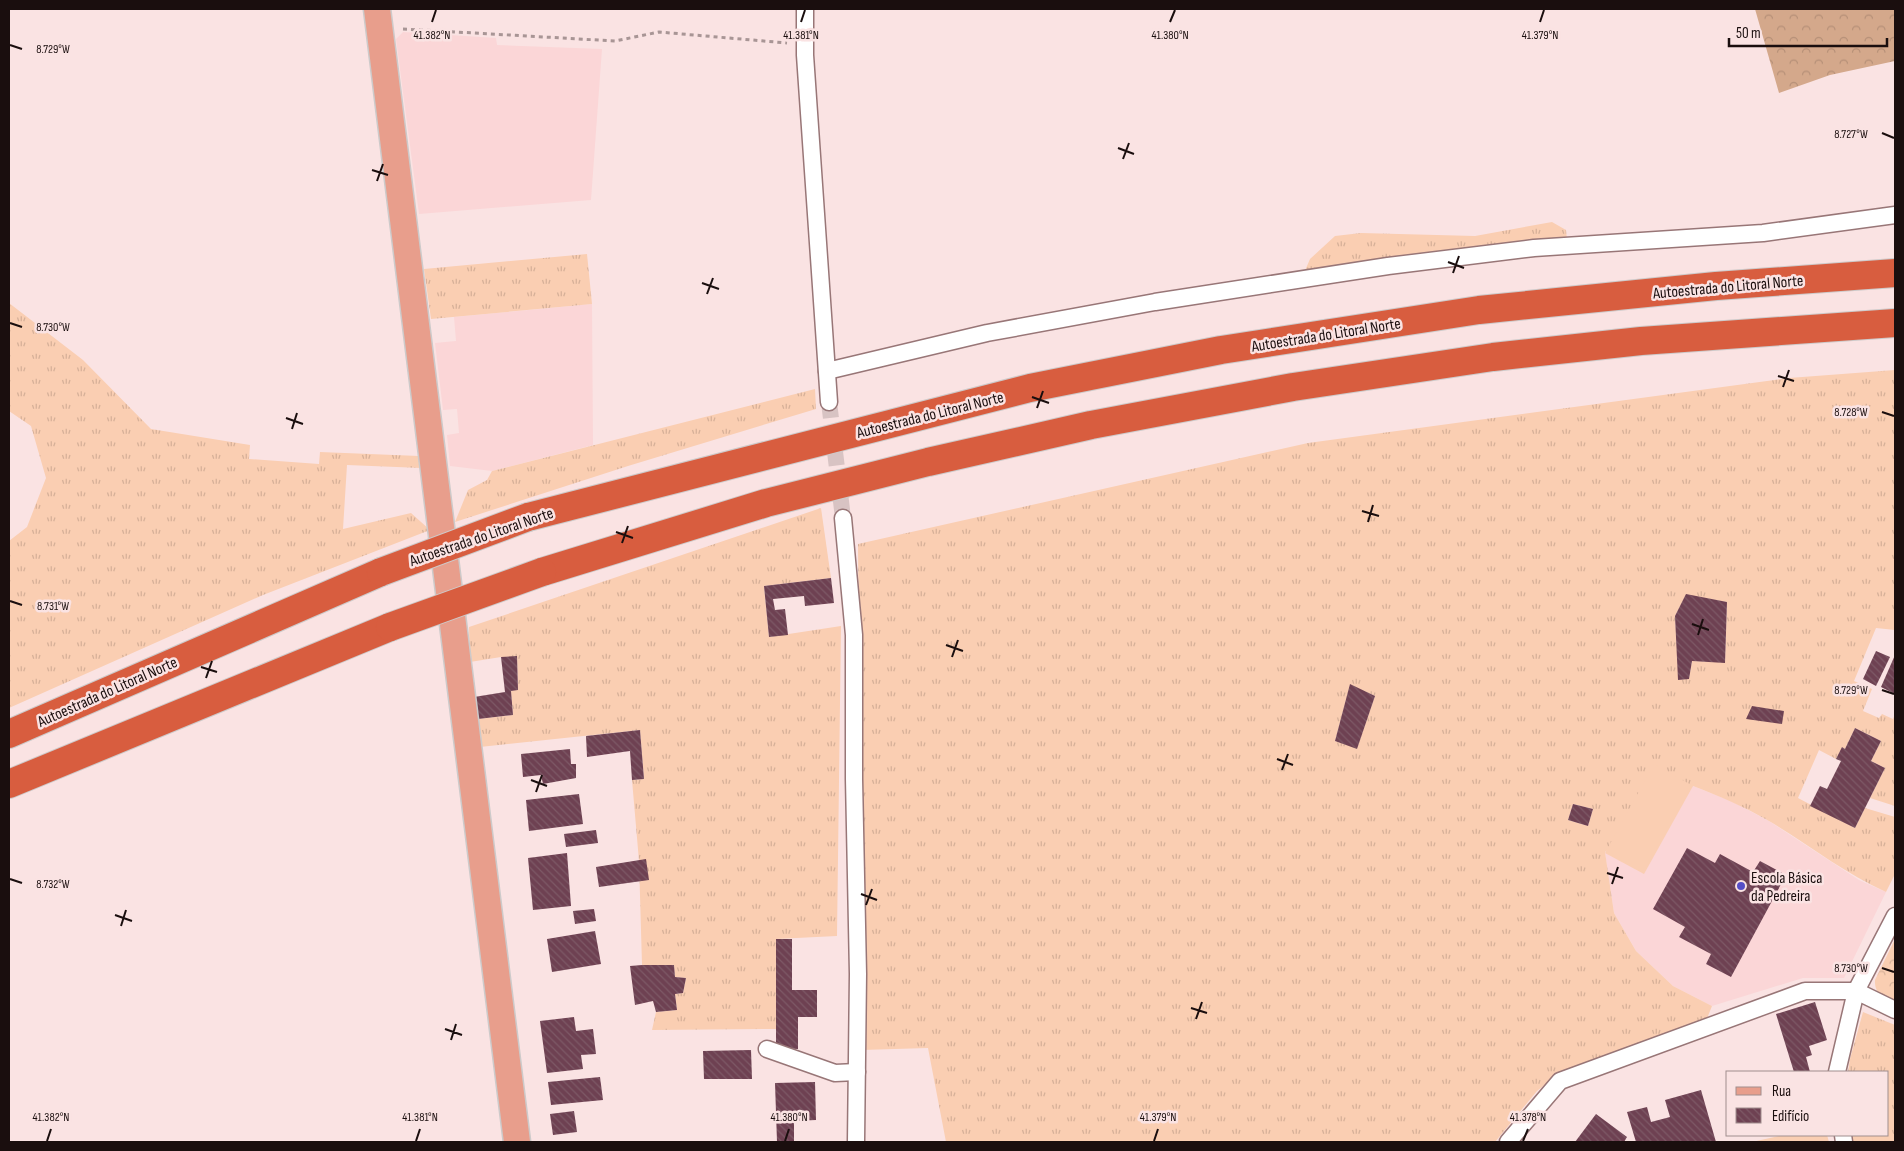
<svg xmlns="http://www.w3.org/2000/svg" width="1904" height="1151" font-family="'Sofia Sans Condensed',sans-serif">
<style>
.built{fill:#fbd6d7}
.grass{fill:url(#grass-tufts);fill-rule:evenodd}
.forest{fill:url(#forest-crowns)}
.park{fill:url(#park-crowns)}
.garden{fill:#faceb2}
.building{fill:url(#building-back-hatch)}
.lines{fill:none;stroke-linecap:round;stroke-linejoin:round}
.minor-tunnel{stroke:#d8c3c3;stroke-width:16;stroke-dasharray:16 8;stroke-linecap:butt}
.minor-casing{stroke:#987677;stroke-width:19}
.primary-casing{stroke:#cdcaca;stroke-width:29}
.motorway-casing{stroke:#cdcaca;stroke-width:30}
.path{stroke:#a89595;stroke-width:3;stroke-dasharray:4 4;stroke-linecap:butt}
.minor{stroke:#fff;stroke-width:16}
.primary{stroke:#e89e8c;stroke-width:26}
.motorway{stroke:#d85d3f;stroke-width:28}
.motorway-bridge-casing{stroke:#cdcaca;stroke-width:30;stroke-linecap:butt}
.motorway-bridge{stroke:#d85d3f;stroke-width:28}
.ticks{fill:none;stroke:#1a0e0e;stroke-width:2}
.poi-dot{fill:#554ec6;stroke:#fae3e3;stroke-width:2}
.labels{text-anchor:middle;stroke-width:5;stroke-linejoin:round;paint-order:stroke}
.street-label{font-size:16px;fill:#1a0e0e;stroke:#fae3e3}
.poi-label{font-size:16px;fill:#1a0e0e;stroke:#fae3e3;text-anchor:start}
.ticks-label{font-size:12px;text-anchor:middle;fill:#1a0e0e;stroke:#fae3e3;stroke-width:5;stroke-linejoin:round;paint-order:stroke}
</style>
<defs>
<pattern id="grass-tufts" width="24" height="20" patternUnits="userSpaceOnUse" patternTransform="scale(1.25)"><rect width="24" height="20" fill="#faceb2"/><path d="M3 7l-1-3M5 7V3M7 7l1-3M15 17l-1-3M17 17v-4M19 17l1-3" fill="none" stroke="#d6b098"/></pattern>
<pattern id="forest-crowns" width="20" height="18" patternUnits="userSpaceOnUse" patternTransform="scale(1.25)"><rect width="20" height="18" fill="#d4a88b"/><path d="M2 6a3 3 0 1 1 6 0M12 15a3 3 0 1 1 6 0" fill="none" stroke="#b58f77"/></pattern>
<pattern id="park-crowns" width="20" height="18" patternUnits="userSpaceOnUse" patternTransform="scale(1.25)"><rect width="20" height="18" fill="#faceb2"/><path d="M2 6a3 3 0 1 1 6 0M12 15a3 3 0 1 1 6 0" fill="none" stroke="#d6b098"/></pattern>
<pattern id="building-back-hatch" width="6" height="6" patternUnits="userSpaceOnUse" patternTransform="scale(1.25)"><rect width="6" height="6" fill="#6e4152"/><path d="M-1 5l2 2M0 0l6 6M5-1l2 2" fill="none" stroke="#7d5966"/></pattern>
</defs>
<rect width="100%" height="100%" fill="#fae3e3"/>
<!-- built -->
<g class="built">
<polygon points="403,32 496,38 497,45 602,49 591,200 419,214 396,39"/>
<polygon points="592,304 593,445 492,471 450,466 447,435 459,433 457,409 443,410 435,343 456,341 454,317"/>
<polygon points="1693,786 1731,801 1769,821 1859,880 1886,892 1844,978 1803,978 1712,1006 1673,986 1636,951 1614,913 1605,853"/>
</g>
<!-- grass -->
<g class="grass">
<polygon points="1552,222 1566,230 1567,240 1304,273 1310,259 1335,236 1361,233 1475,236"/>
<polygon points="587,254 592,304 431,319 424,269"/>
<polygon points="9,303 83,360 151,429 250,445 249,459 319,464 320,452 419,456 421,468 347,465 343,529 411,513 430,530 263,595 9,708 9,541 27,527 46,478 31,426 9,411"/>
<path d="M1895,370v260l-19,-2 -22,53 18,8 -9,22 16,7 3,-4 11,5 2,-5v92l-25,-8 15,-30 -14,-7 10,-20 -26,-13 -10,21 -3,-1 -6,11 -17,-9 -21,48 57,30 10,-20 30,9v57l-9,18c-42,-19 -77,-47 -117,-71 -24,-14 -50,-25 -76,-35l-88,66 9,61 22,38 37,35 39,20 -6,15 -148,53 -21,17 -42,51h-549l-18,-94 -66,2 -4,-506 450,-101 481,-65zM1686,595l41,7 -2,60 -33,-1 -3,17 -10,2 -4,-64zM1350,685l25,11 -18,52 -22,-7zM1573,804l20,5 -5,17 -20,-6z"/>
<polygon points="815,389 816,409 628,466 455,522 468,490 487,480 492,471"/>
<polygon points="821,508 831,578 764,586 769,637 841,626 837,936 776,939 776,1029 652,1030 656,1012 677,1010 675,994 683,993 686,978 675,977 674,965 642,965 639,861 632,780 644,779 640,730 480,747 478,719 513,715 511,691 518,689 517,657 501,657 470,662 469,627"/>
<polygon points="1863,1012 1895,1025 1895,1142 1852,1142 1850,1135 1888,1135 1888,1072 1848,1072 1850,1059"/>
<polygon points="1783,1135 1827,1135 1829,1142 1752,1142"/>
</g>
<!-- forest -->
<polygon class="forest" points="1755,9 1895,9 1895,61 1830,75 1779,93"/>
<!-- park -->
<path class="park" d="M1895,939v69c-10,-9 -21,-14 -20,-28z"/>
<!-- garden -->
<polygon class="garden" points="1654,764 1693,786 1644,874 1605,853"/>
<!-- building -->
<g class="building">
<polygon points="831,578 834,603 805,606 804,596 773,599 775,610 785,609 788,635 769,637 764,586"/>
<polygon points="1686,594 1727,602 1725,663 1692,661 1689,679 1678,680 1675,616"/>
<polygon points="1876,651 1890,657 1876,686 1863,679"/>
<polygon points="1895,655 1895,694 1881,687"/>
<polygon points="517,656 518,690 511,691 513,715 478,719 474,697 505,692 501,657"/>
<polygon points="1350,684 1375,696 1357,749 1335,741"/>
<polygon points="1752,706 1784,711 1782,724 1746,719"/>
<polygon points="1855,728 1881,741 1871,761 1885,768 1855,828 1810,806 1820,786 1827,789 1841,761 1836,759 1842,747 1845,749"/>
<polygon points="640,730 644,779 632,780 630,751 587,757 586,736"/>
<polygon points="570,749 571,764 576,764 576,778 543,784 541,775 523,777 521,754"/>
<polygon points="579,794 583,824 529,831 526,800"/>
<polygon points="1573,804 1593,809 1588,826 1568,820"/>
<polygon points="596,830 598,843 566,847 564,834"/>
<polygon points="1687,848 1715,863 1720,854 1753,872 1760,861 1786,875 1731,977 1706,964 1711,954 1679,937 1685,927 1653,909"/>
<polygon points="567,853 571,906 533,910 528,858"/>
<polygon points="646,859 649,880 599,887 596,867"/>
<polygon points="594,909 596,921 575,924 573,911"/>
<polygon points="595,931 601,964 552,972 547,939"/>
<polygon points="776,939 792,939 792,990 817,990 817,1017 798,1017 798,1049 776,1048"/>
<polygon points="642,965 674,965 675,977 686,978 683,993 675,994 677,1010 656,1012 653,1001 635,1005 630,966"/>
<polygon points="1815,1002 1827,1040 1809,1046 1812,1055 1806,1057 1810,1072 1794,1072 1776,1014"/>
<polygon points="574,1017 576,1031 593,1029 596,1054 581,1055 583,1069 547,1073 540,1021"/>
<polygon points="751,1050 752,1079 704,1079 703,1051"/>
<polygon points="600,1077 603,1100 551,1105 548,1082"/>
<polygon points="815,1082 816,1120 794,1121 794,1142 777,1142 775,1083"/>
<polygon points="1701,1090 1716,1142 1636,1142 1627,1112 1647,1107 1651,1122 1670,1117 1665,1100"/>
<polygon points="574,1111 577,1132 553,1135 550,1114"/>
<polygon points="1596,1114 1627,1137 1624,1142 1575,1142"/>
</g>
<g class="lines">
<!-- minor-tunnel -->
<polyline class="minor-tunnel" points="829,402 843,518"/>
<!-- minor casing -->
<g class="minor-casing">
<g id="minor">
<polyline points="805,9 805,55 829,402"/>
<polyline points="827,371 987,333 1155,302 1388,266 1534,248 1763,233 1895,215"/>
<polyline points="843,518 854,635 854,779 858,974 856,1142"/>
<polyline points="767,1049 835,1073 857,1072"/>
<polyline points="1837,1072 1856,991 1895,916"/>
<polyline points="1843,1135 1844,1142"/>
<polyline points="1508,1142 1560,1081 1805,991 1856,991 1895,1010"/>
</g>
</g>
<!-- primary casing -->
<g class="primary-casing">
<polyline id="primary" points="377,9 517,1142"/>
</g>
<!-- motorway casing -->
<g class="motorway-casing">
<g id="motorway">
<polyline points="528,517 1030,388 1221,350 1479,310 1716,286 1895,273"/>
<polyline points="542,572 766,503 928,462 1091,425 1293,387 1493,357 1641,341 1895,323"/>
<polyline points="9,734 381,572"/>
<polyline points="9,784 390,627"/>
</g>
</g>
<!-- path -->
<polyline class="path" points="403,29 615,41 659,32 787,43"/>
<!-- minor -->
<use href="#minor" class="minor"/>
<!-- primary -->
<use href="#primary" class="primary"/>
<!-- motorway -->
<use href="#motorway" class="motorway"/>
<!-- motorway-bridge casing -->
<g class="motorway-bridge-casing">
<g id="motorway-bridge">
<polyline points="381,572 528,517"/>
<polyline points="390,627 542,572"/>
</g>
</g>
<!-- motorway-bridge -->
<use href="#motorway-bridge" class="motorway-bridge"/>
</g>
<!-- ticks -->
<path class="ticks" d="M432,22l4,-12M801,22l4,-12M1170,22l5,-12M1540,22l4,-12M10,45l12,4M1882,133l12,5M1118,148l16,6M1123,159l6,-16M372,170l16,5M377,181l6,-17M1448,262l16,6M1453,273l6,-17M702,283l17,6M707,294l6,-16M10,323l12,4M1778,376l16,5M1783,387l6,-17M1032,397l17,6M1037,408l6,-17M1882,412l12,4M286,418l17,6M292,429l5,-16M1362,511l17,5M1368,522l5,-17M616,532l17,6M622,543l6,-17M10,601l12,4M1692,624l17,6M1698,635l5,-16M946,645l17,6M952,657l6,-17M201,667l16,5M206,678l6,-17M1882,690l12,4M1277,759l16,6M1282,770l6,-16M531,780l16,6M536,792l6,-17M1607,873l16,5M10,879l12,4M1612,884l6,-17M861,894l16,6M866,905l6,-16M115,915l17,6M121,926l5,-16M1882,968l12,4M1191,1008l16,5M1196,1019l6,-17M445,1029l17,6M451,1040l5,-16M47,1141l4,-12M416,1141l4,-12M785,1141l4,-12M1154,1141l4,-12M1523,1141l5,-12"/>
<!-- markers -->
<circle class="poi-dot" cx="1741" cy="886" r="5"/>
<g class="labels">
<!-- street labels -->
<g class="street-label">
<text transform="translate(1728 286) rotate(-5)" y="6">Autoestrada do Litoral Norte</text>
<text transform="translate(1326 334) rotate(-9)" y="6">Autoestrada do Litoral Norte</text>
<text transform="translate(930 414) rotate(-14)" y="6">Autoestrada do Litoral Norte</text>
<text transform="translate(481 536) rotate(-19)" y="6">Autoestrada do Litoral Norte</text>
<text transform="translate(107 691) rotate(-24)" y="6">Autoestrada do Litoral Norte</text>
</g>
<!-- poi labels -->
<g class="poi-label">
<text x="1751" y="883">Escola Básica<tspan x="1751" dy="18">da Pedreira</tspan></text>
</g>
</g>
<g class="ticks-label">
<text x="432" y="39">41.382°N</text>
<text x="801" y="39">41.381°N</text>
<text x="1170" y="39">41.380°N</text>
<text x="1540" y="39">41.379°N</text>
<text x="53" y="53">8.729°W</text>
<text x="1851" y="138">8.727°W</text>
<text x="53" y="331">8.730°W</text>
<text x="1851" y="416">8.728°W</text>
<text x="53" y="610">8.731°W</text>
<text x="1851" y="694">8.729°W</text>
<text x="53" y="888">8.732°W</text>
<text x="1851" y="972">8.730°W</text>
<text x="51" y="1121">41.382°N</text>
<text x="420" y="1121">41.381°N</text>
<text x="789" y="1121">41.380°N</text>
<text x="1158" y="1121">41.379°N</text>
<text x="1528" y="1121">41.378°N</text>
</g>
<!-- border -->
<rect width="1904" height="1151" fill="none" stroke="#1a0e0e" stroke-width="20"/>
<!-- legend -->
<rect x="1726" y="1071" width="162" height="65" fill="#fae3e3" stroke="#a08e8e"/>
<rect x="1736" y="1087" width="25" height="8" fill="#e89e8c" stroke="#a08e8e"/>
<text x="1772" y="1096" font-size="15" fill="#1a0e0e">Rua</text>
<rect x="1736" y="1108" width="25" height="15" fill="url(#building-back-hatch)" stroke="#a08e8e"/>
<text x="1772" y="1121" font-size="15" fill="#1a0e0e">Edifício</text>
<!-- scale -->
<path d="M1729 38v8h158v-8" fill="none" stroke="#1a0e0e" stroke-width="2.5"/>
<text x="1736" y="38" font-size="15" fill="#1a0e0e" stroke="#fae3e3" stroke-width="4" paint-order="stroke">50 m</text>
</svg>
